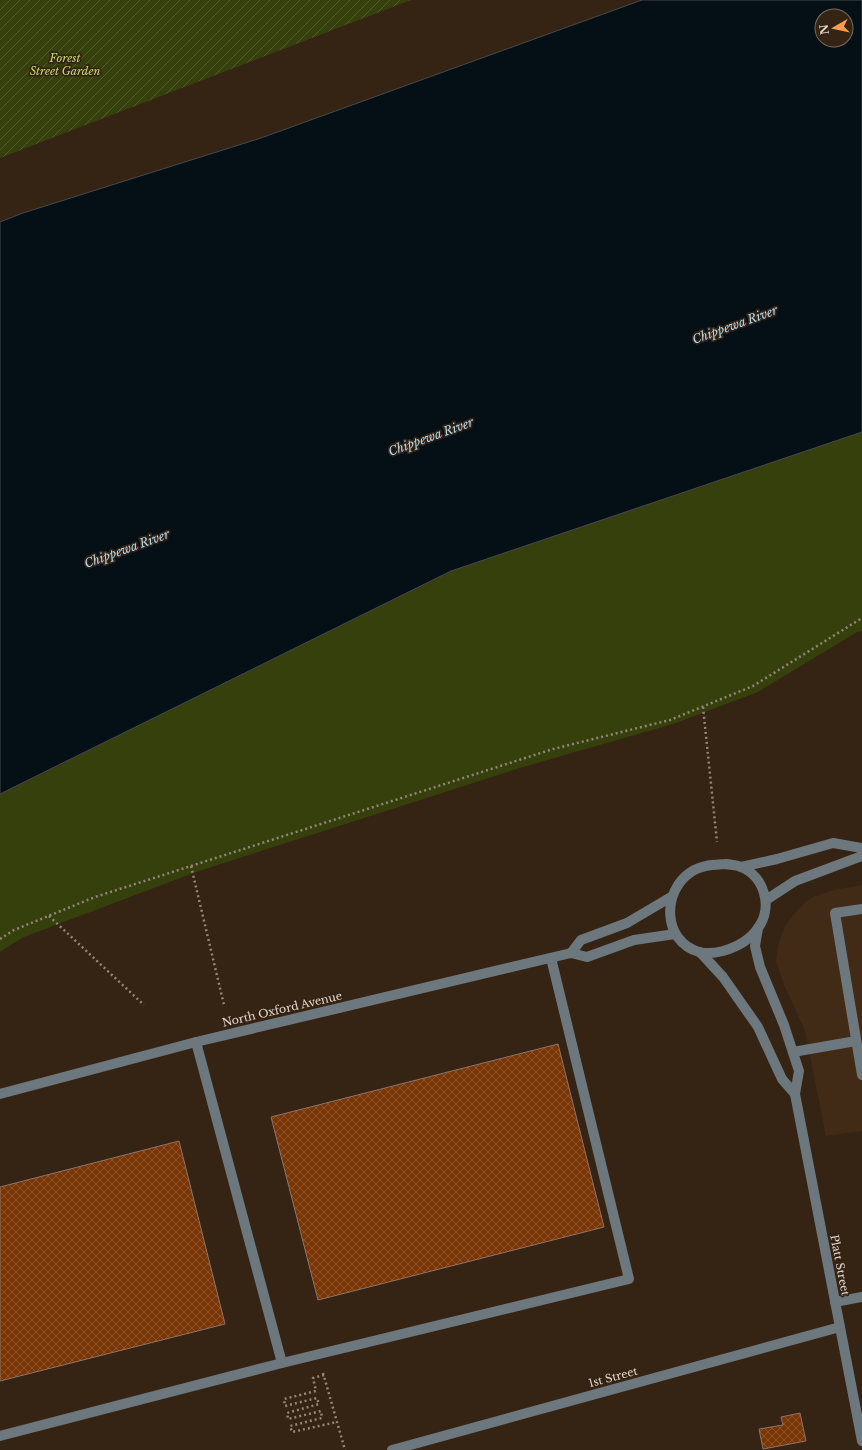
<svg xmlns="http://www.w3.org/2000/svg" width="862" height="1450" font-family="'Libre Baskerville',serif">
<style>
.built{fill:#412a16}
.green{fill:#36400d}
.garden{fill:url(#garden-furrows)}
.water{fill:#050f16;stroke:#474b4d;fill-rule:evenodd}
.building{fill:url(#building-cross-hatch);stroke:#8e7468}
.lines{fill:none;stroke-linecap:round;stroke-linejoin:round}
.path{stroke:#948579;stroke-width:2.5;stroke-dasharray:2 3;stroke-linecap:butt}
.minor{stroke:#6c787d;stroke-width:10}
.labels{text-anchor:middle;stroke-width:3.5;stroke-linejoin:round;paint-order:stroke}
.park-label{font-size:11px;font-style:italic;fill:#c5df71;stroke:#352314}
.street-label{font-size:11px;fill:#e2d6cc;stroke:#352314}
.water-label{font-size:12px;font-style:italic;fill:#b0dbf3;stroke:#352314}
</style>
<defs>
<pattern id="garden-furrows" width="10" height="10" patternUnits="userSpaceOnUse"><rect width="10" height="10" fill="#36400d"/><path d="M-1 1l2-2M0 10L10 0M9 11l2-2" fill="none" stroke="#535b2f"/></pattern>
<pattern id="building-cross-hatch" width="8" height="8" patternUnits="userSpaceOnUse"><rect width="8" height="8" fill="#793506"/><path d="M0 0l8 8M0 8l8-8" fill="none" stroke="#8c5229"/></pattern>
</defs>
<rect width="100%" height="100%" fill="#352314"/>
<!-- built -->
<polygon class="built" points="862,885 862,1131 826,1136 805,1031 784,985 776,962 778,945 784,928 794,914 807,901 815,896 833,890"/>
<!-- green -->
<polygon class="green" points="862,432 862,631 857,632 758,692 673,724 523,767 199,871 24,937 0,952 0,794 451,571"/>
<!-- garden -->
<polygon class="garden" points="0,0 411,0 0,158"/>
<!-- water -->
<path class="water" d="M642,0h220v432l-411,139 -451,223v-572l23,-9 238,-75zM822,16h24v24h-24z"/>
<!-- building -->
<g class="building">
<polygon points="558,1044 604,1227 318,1300 271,1117"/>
<polygon points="179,1141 225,1324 0,1381 0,1187"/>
<polygon points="800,1413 806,1441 763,1449 759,1429 783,1425 781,1417"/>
</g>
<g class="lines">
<!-- path -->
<g class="path">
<polyline points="703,707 717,842"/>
<polyline points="191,866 224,1005"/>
<polyline points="49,916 144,1005"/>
<polyline points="0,939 14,930 95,897 553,749 670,720 753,686 862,618"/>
<polyline points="323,1373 345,1450"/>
<polyline points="324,1375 313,1378 316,1391 284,1399 285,1406 317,1398 319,1404 287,1413 288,1419 321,1411 322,1418 290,1426 292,1432 337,1422"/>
</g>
<!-- minor -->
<g class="minor">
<path d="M726,864c5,1 11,1 15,3 24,10 32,41 17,61 -8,12 -21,19 -35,23 -8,2 -16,3 -24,1 -37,-11 -37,-61 -8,-80 10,-7 23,-7 35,-8z"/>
<polyline points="741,867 777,859 833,843 862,848"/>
<polyline points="766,900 795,881 862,856"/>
<polyline points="862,909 835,913 862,1075"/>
<polyline points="758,928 755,946 760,967 784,1025 799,1071 795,1094 862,1441"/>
<polyline points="700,952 723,977 758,1027 782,1079 795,1094"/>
<polyline points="571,953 581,940 627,923 671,897"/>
<polyline points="793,1052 856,1041"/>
<polyline points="0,1094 196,1042 571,953 587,957 634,940 675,934"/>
<polyline points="835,1302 862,1297"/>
<polyline points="282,1363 629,1279 551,958"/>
<polyline points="0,1436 282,1363 196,1042"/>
<polyline points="392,1450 840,1327"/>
</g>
</g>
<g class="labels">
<!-- park labels -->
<g class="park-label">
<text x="65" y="62">Forest<tspan x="65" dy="13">Street Garden</tspan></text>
</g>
<!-- street labels -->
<g class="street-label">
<text transform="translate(282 1009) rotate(-13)" y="4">North Oxford Avenue</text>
<text transform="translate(840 1265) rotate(79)" y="4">Platt Street</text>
<text transform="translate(613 1377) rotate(-15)" y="4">1st Street</text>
</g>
<!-- water labels -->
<g class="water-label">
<text transform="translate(735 325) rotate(-20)" y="4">Chippewa River</text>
<text transform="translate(431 437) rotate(-20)" y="4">Chippewa River</text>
<text transform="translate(127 549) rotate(-20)" y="4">Chippewa River</text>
</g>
</g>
<!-- north arrow -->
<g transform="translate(834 28) rotate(261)"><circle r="19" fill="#352314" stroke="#7a6b5e"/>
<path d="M0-3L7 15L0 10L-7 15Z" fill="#fb9e52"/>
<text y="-6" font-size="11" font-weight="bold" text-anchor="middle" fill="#e2d6cc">N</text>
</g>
</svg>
